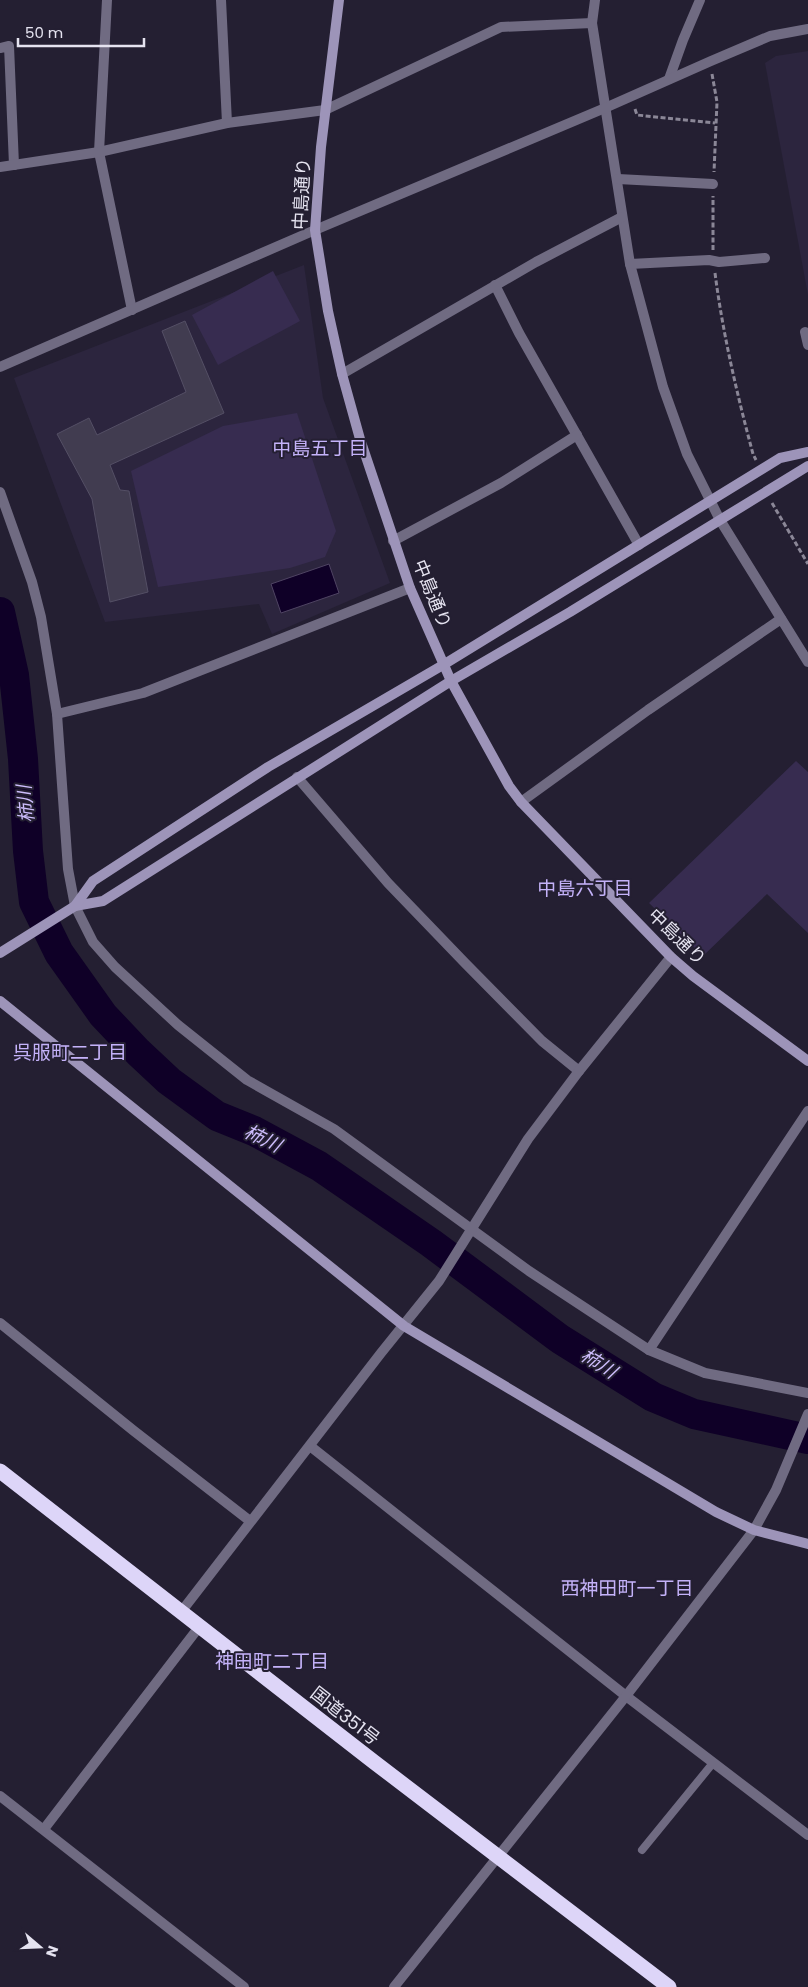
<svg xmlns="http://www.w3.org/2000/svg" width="808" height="1987" font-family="Poppins,'Noto Sans JP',sans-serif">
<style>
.built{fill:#2c253e}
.green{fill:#372c50}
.water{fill:#0f0027;stroke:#4f4463}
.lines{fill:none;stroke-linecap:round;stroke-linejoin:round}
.river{stroke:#0f0027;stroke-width:30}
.building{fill:#413c50;stroke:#544f65}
.path{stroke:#8b8797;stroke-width:3;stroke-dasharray:5 2.5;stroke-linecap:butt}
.lane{stroke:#706b82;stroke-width:8}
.street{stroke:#706b82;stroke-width:10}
.secondary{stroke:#9d94b9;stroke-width:10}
.highway{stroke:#ddd5f8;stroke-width:15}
.labels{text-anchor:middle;stroke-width:4;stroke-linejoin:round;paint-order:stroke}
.street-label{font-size:18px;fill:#e5e3f0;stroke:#241f32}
.neighbourhood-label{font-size:19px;fill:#c4b2f9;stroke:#241f32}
.water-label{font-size:19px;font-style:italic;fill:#cdbdfc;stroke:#241f32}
</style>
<rect width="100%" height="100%" fill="#241f32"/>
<!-- built -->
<g class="built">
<polygon points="808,51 808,295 765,63 776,56"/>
<polygon points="304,265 323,398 390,583 272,634 259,604 105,622 14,378"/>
</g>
<!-- green -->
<g class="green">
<polygon points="273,271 300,321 218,365 192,315"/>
<polygon points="297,413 336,531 325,557 290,568 158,587 131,471 223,426"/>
<polygon points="796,761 808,772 808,933 767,894 703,956 649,903"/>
</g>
<!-- water -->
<polygon class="water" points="329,564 339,593 281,613 271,584"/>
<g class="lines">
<!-- river -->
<polyline class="river" points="0,612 14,675 23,759 28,851 34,902 59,953 103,1015 138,1052 169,1081 217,1116 254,1131 319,1166 431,1243 560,1339 653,1397 694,1414 808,1439"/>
</g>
<!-- building -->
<polygon class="building" points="185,321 224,413 110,465 120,490 129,491 148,592 110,602 92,499 57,434 89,418 97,435 186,392 162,331"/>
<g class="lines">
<!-- path -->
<g class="path">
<polyline points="712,74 717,102 714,172"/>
<polyline points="635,109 637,115 715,123"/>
<polyline points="713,250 713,196"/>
<path d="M715,273c8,62 22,121 38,181l3,6"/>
<polyline points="772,503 808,564"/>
</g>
<!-- lane -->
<polyline class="lane" points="642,1850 713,1763"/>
<!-- street -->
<g class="street">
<polyline points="107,0 99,152 132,310"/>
<polyline points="221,0 227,123"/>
<polyline points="595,0 592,23 630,264 663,387 687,454 720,520 808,662"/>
<polyline points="0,48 9,46 14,165"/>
<polyline points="669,79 683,40 700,0"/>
<polyline points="0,167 99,152 227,123 325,110 501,27 592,23"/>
<polyline points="618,179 713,184"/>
<polyline points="630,264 709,260 719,262 765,258"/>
<polyline points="495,285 519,333 639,545"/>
<polyline points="805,332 808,345"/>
<polyline points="0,367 315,230 605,108 711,61 770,36 808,29"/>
<polyline points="342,374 536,262 622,217"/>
<polyline points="0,492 32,582 41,617 57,714 68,869 75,906 93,942 115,967 178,1025 247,1080 334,1129 529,1271 649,1350 705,1373 808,1393"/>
<polyline points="393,541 501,483 577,435"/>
<polyline points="57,714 143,693 410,588"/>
<polyline points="297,777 388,883 465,963 542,1041 579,1071"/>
<polyline points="521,802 648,710 781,619"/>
<polyline points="0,1323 134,1431 250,1521"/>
<polyline points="649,1350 808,1111"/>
<polyline points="310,1446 626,1696 808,1835"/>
<polyline points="181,1612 381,1353 439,1281 528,1139 579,1071 671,957"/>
<polyline points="0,1796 244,1987"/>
<polyline points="44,1829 199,1627"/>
<polyline points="394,1987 626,1696 754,1530 776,1490 808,1414"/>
</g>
<!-- secondary -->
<g class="secondary">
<polyline points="339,0 321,147 315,230 328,311 342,374 360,439 410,588 451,681 509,786 521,802 671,957 693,976 808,1061"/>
<polyline points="75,906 103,901 451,681 570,612 808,466"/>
<polyline points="0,953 75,906 93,881 268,767 443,665 780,458 808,452"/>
<polyline points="0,1001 404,1326 716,1512 754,1530 808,1544"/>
</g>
<!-- highway -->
<polyline class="highway" points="0,1471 374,1762 669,1987"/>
</g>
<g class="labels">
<!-- street labels -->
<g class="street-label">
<text transform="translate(302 194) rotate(-87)" y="6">中島通り</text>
<text transform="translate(432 594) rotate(68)" y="6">中島通り</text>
<text transform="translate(677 937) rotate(44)" y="6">中島通り</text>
<text transform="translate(345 1716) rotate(38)" y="6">国道351号</text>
</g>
<!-- neighbourhood labels -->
<g class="neighbourhood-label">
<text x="320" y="455">中島五丁目</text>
<text x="585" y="895">中島六丁目</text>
<text x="70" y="1059">呉服町二丁目</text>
<text x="627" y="1595">西神田町一丁目</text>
<text x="272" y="1668">神田町二丁目</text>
</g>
<!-- water labels -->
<g class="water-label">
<text transform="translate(25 804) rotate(-95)" y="7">柿川</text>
<text transform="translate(263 1138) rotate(26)" y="7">柿川</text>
<text transform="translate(599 1363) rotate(32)" y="7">柿川</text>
</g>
</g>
<!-- north arrow -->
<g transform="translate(40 1947) rotate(109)" stroke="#241f32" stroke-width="4" paint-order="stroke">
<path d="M0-4L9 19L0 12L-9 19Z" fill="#e5e3f0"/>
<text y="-8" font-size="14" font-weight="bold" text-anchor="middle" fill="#e5e3f0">N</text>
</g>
<!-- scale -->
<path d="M18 38v8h126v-8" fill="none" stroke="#e5e3f0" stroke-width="2.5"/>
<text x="25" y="38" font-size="15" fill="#e5e3f0" stroke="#241f32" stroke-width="4" paint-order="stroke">50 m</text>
</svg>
